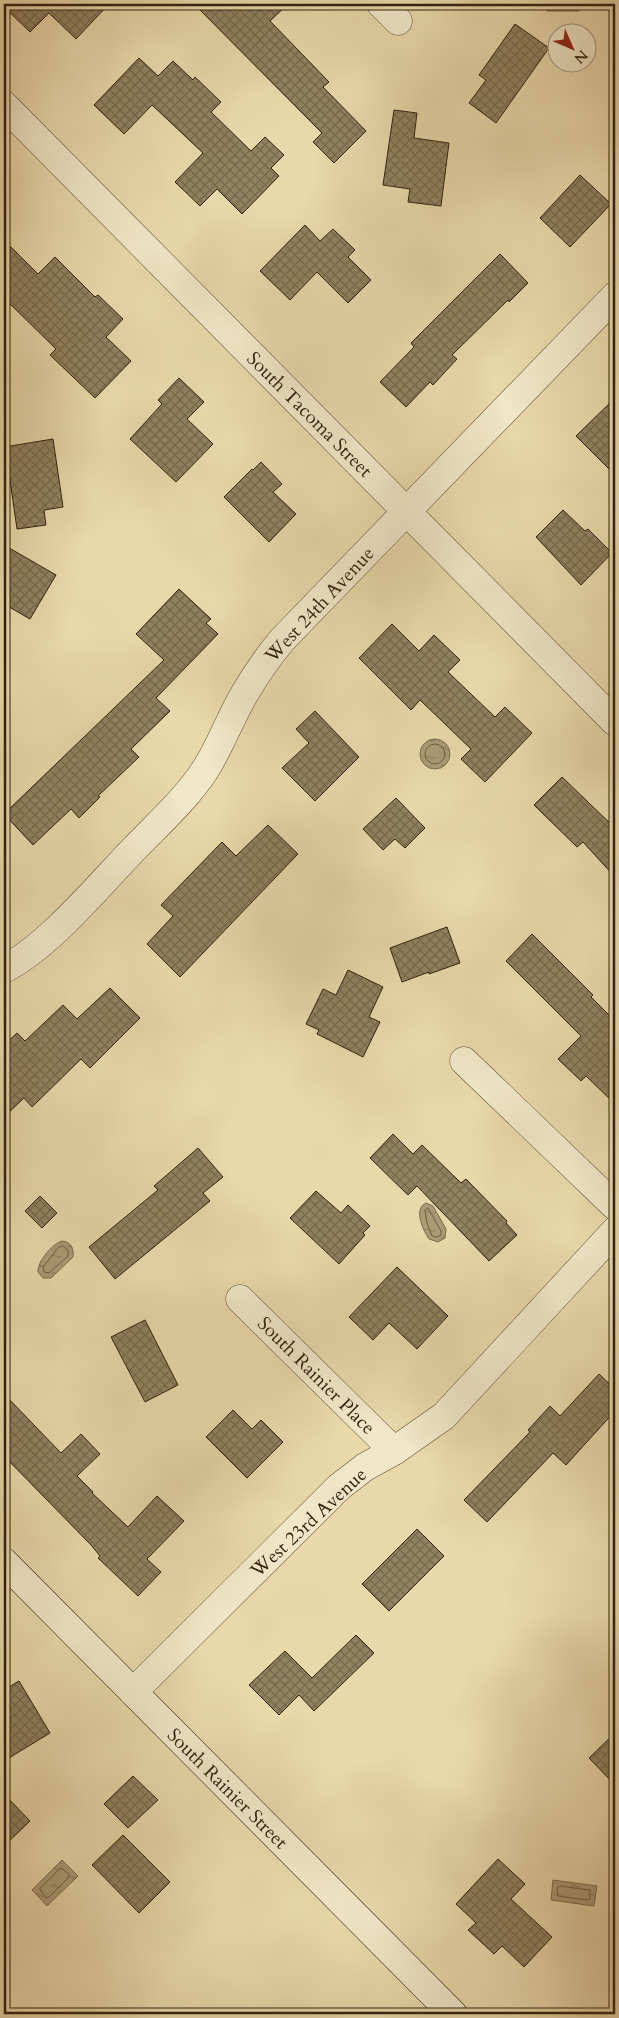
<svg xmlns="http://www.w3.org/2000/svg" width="619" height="2018" font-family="Cardo,serif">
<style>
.water{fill:url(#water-ripples);stroke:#7a6a4d}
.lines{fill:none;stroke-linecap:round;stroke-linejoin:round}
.shore{stroke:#6e5e43;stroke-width:1}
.building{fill:url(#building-cross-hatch);stroke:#312210}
.street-casing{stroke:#5f5036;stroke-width:29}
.secondary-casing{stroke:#312210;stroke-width:29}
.street{stroke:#f0e6c8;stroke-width:28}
.secondary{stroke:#f0e6c8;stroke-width:28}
.labels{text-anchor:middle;stroke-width:4.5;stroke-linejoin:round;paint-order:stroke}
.street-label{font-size:19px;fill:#312210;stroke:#f0e6c8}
</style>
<defs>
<pattern id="water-ripples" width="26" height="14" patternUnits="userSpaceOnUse" patternTransform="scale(1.25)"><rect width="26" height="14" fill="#aa9a76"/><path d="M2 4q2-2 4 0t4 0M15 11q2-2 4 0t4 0" fill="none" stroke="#8b7d5f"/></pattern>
<pattern id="building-cross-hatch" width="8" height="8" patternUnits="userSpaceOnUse" patternTransform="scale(1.25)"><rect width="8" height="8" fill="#908160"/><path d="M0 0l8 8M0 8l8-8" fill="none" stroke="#76694e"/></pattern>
</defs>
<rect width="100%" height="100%" fill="#e8d8aa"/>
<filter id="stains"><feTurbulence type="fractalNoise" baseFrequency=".004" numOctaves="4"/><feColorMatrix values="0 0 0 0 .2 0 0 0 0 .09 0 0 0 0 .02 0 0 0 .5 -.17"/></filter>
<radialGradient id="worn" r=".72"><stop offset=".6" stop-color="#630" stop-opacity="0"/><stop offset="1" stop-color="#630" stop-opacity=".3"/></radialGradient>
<!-- water -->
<g class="water">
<polygon points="536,4 584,4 579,11 547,11 542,6 537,6"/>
<circle cx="435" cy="754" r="15"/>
<path d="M426,1203l7,3 13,23 -1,9 -7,4 -9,-3c-6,-9 -16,-30 -3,-36z"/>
<path d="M62,1241c9,1 12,7 11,16l-22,21h-8l-5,-6c-1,-10 14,-28 24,-31z"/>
<polygon points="62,1860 78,1876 47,1906 32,1890"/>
<polygon points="553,1880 597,1886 594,1906 551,1900"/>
</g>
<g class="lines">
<!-- shore -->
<g class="shore">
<circle cx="435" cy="754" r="10"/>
<polygon points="428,1208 441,1231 441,1235 437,1237 432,1236 427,1223 425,1211"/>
<polygon points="63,1246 68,1250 68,1256 49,1273 44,1272 43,1267 58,1248"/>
<polygon points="61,1868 69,1874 69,1877 49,1897 46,1898 40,1889"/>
<polygon points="560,1886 590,1890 590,1899 588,1900 558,1896 557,1888"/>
</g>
</g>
<!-- building -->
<g class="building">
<polygon points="4,4 109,4 76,39 49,13 30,32 4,7"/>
<polygon points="194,4 288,4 270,21 329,82 323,87 366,131 334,163 313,142 322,133"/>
<polygon points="515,24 549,48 496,123 469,103 486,80 479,75"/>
<polygon points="139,58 158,76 173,61 193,80 195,77 221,102 211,112 251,151 265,137 284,155 271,168 279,176 242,214 217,189 200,206 175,182 203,153 152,105 124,134 94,105"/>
<polygon points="394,110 417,113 414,138 449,143 441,206 408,202 410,189 383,185"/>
<polygon points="580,175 611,204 570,247 540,218"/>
<polygon points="305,225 320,241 333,229 355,250 348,257 371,280 348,303 317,272 290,300 260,271"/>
<polygon points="4,240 38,274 55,257 95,297 98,295 123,319 106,337 131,361 95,398 50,355 56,349 4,298"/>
<polygon points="500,254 528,283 509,302 508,300 452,355 457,359 433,385 430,382 406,407 380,382 414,347 411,343"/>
<polygon points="179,378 204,402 187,419 213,444 176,482 130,439 162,404 158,400"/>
<polygon points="615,398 615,475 576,436"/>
<polygon points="53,439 63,507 44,510 46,525 17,529 9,473 4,473 4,447"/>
<polygon points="261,462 282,484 273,492 296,514 269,542 224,497 252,469 253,470"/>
<polygon points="563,510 585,531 588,529 612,553 581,585 536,537"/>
<polygon points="4,545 56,575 30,619 4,604"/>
<polygon points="179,589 211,619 206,623 218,634 156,698 170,711 131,749 139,757 98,796 100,797 79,818 71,809 33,845 4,814 164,660 136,634"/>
<polygon points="392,624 419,651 434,635 460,660 448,672 495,717 505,707 532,733 485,782 461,759 471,749 420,700 411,710 359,658"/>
<polygon points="315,711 359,757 315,801 282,768 309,743 296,729"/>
<polygon points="562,777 615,828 615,877 583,842 577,847 534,805"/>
<polygon points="396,798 425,828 405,848 395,839 383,850 363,829"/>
<polygon points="268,825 298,854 180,977 147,944 173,916 161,905 222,842 236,856"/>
<polygon points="447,927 460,963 429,974 429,972 402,982 390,948"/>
<polygon points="532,934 593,995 591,997 615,1021 615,1104 586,1076 581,1081 558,1059 581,1036 506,961"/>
<polygon points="348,970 383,987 369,1017 380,1022 363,1057 317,1034 319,1030 306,1024 323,989 336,995"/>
<polygon points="110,988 140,1018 90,1068 81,1059 32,1107 24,1098 4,1117 4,1045 17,1033 25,1041 63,1005 77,1019"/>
<polygon points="393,1134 413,1154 422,1145 461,1183 466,1179 507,1221 506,1223 517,1235 489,1261 417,1186 408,1195 370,1158"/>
<polygon points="198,1148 223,1177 203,1193 210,1201 115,1279 89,1247 158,1190 154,1186"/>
<polygon points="316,1191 341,1213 348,1205 370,1226 363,1233 365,1235 339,1264 290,1218"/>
<polygon points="40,1196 57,1213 42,1228 25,1211"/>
<polygon points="397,1267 448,1316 417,1349 389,1323 373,1340 349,1317"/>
<polygon points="145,1320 178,1385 145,1402 111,1337"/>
<polygon points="599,1374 615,1389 615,1411 566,1465 553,1453 487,1522 464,1500 530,1432 528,1430 550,1406 560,1416"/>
<polygon points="4,1394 61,1453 81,1434 100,1454 77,1476 93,1492 92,1493 128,1527 157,1496 184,1521 147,1559 161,1572 138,1596 98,1558 100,1556 91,1545 4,1456"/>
<polygon points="233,1410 252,1429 261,1420 283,1442 247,1478 206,1437"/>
<polygon points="417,1529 444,1556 389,1611 362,1584"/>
<polygon points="356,1635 374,1653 314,1711 299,1695 279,1715 249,1685 285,1651 312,1678"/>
<polygon points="19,1681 50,1733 4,1761 4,1690"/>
<polygon points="615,1733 615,1785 589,1758"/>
<polygon points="133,1776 158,1800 128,1828 104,1804"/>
<polygon points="4,1794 30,1821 4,1846"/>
<polygon points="123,1835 170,1882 139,1913 92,1865"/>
<polygon points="498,1859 525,1884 511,1899 552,1937 524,1967 502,1946 494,1954 468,1930 476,1923 456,1904"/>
</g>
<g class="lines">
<!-- street casing -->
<g class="street-casing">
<g id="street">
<polyline points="381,4 398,21"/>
<polyline points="4,105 615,722"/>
<path d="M4,969c46,-24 93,-82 130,-120 24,-25 52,-50 71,-79 16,-25 25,-52 40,-77 11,-19 23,-36 37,-53l333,-344"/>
<polyline points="464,1061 615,1206"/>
<polyline points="240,1299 394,1451"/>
<polyline points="133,1692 339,1487 365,1467 394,1451 444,1416 615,1231"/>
</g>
</g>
<!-- secondary casing -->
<g class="secondary-casing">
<polyline id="secondary" points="4,1562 453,2014"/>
</g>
<!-- street -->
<use href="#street" class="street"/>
<!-- secondary -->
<use href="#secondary" class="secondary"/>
</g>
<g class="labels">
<!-- street labels -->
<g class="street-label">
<text transform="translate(310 414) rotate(45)" y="7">South Tacoma Street</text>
<text transform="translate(319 604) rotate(-47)" y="7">West 24th Avenue</text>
<text transform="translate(317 1375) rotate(45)" y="7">South Rainier Place</text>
<text transform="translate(308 1522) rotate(-43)" y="7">West 23rd Avenue</text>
<text transform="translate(228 1788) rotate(45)" y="7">South Rainier Street</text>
</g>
</g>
<!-- margin -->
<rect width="619" height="2018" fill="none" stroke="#e8d8aa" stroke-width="20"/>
<rect x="5" y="5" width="609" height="2008" fill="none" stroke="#312210" stroke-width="2.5"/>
<rect x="10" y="10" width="599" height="1998" fill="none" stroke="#312210"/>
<!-- north arrow -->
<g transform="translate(572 48) rotate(135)"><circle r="24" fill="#f0e6c8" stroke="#a4987e"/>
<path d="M0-4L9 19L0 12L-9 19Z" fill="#8f2418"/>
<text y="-8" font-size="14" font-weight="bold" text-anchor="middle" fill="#312210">N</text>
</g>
<rect width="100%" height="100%" filter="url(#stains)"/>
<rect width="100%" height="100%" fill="url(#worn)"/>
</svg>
